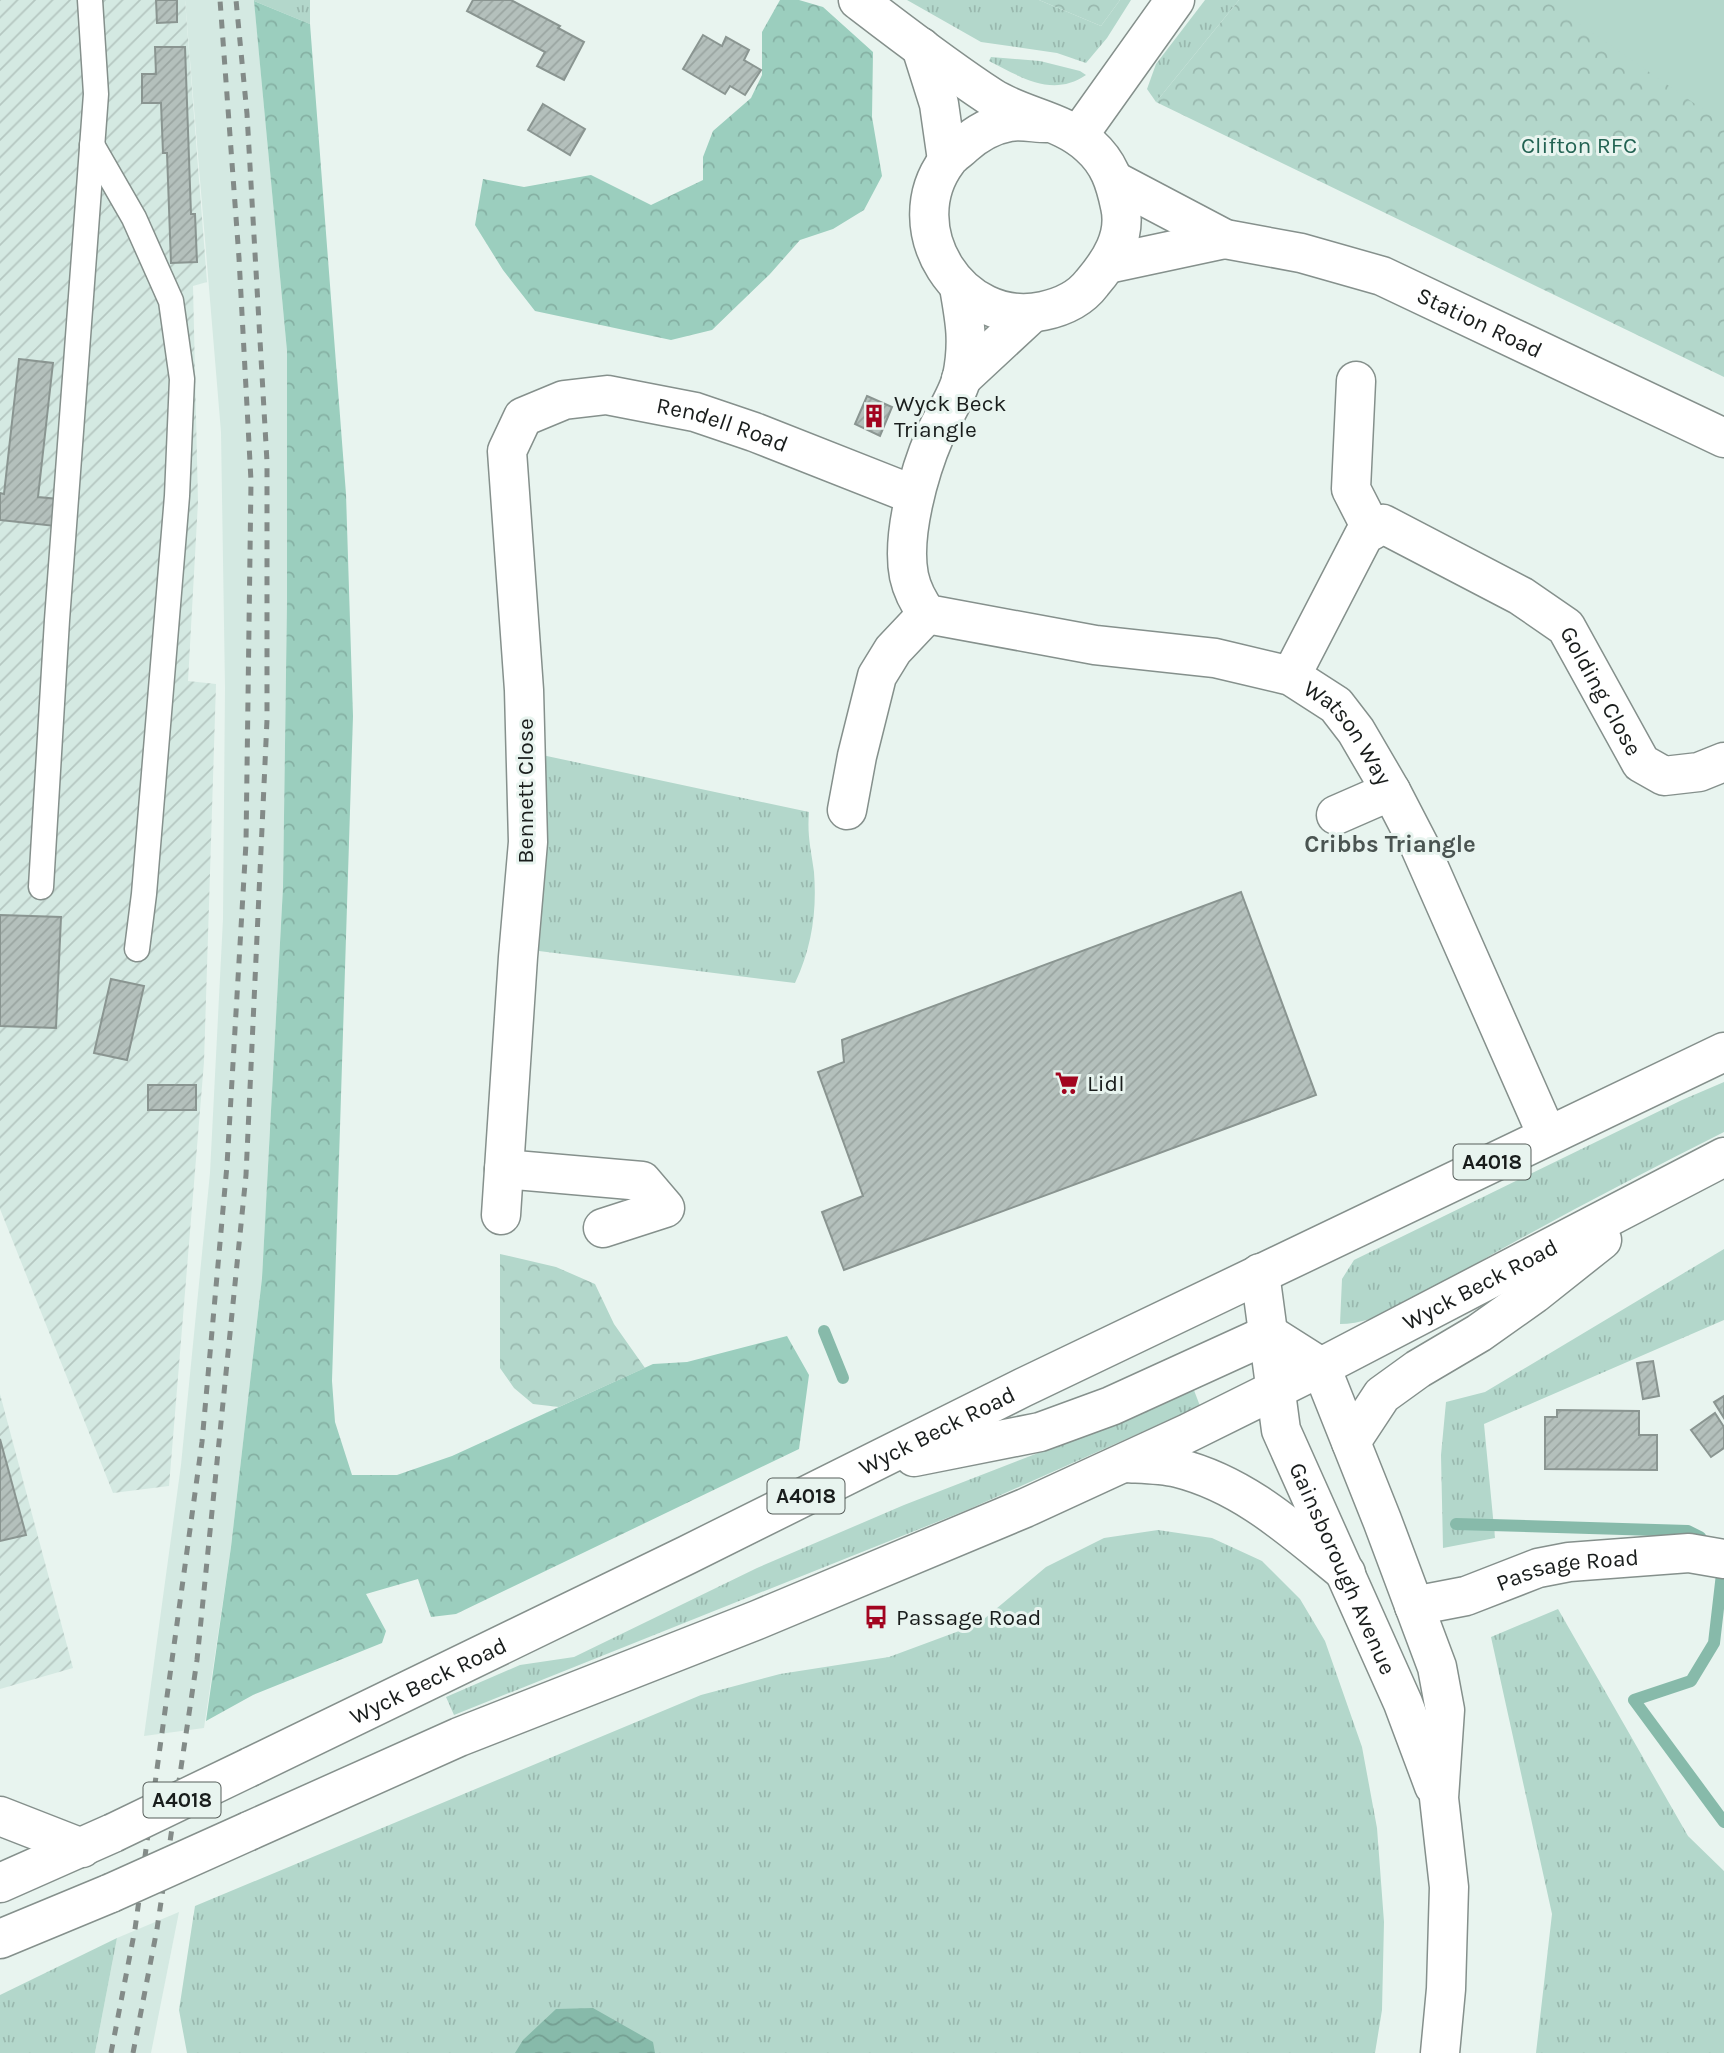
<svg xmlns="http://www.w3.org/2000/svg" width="1724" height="2053" font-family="Karla,sans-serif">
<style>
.built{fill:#d4e9e2}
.industrial{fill:url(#industrial-furrows)}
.grass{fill:url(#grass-tufts)}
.forest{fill:url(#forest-crowns)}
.park{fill:url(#park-crowns)}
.garden{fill:#b3d7cb}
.water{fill:url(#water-waves)}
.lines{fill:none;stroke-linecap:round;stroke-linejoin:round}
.stream{stroke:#87baaa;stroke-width:12}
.building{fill:url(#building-hatch);stroke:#8a9591;stroke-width:2}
.lane-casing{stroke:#85908c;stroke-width:27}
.street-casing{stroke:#85908c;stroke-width:41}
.secondary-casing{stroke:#85908c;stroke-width:41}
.primary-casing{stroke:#85908c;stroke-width:41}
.lane{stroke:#fff;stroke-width:24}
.street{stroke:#fff;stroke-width:38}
.secondary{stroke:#fff;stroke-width:38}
.primary{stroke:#fff;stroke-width:38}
.rail{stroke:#838b88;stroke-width:5;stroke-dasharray:9 9;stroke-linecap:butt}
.primary-bridge-casing{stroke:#85908c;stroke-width:41;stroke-linecap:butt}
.primary-bridge{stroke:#fff;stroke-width:38}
.labels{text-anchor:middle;stroke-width:6;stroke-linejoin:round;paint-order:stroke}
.shield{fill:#e8f4ef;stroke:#575e5b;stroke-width:2}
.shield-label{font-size:21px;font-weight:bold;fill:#191d1c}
.park-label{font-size:23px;fill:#236353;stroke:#e8f4ef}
.street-label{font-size:23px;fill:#191d1c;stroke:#e8f4ef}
.poi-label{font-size:23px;fill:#191d1c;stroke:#e8f4ef;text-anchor:start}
.neighbourhood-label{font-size:24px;font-weight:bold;fill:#4a5451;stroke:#e8f4ef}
</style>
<defs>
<pattern id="industrial-furrows" width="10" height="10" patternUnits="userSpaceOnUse" patternTransform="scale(1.75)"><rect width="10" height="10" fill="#d4e9e2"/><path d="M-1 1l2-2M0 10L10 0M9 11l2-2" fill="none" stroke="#b5c7c1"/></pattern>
<pattern id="grass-tufts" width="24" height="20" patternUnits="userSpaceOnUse" patternTransform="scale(1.75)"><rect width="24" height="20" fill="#b3d7cb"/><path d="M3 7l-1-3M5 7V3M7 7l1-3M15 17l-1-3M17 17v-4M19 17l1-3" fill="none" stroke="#99b8ae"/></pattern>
<pattern id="forest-crowns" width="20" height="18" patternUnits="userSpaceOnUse" patternTransform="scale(1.75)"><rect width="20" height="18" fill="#9bcebe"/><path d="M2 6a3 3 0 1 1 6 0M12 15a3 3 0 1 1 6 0" fill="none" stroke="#85b0a3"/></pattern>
<pattern id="park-crowns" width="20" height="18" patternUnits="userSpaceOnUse" patternTransform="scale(1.75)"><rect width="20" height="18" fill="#b3d7cb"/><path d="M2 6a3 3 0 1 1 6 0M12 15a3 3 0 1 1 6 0" fill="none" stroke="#99b8ae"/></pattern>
<pattern id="water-waves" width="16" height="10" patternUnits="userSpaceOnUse" patternTransform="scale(1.75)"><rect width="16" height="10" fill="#87baaa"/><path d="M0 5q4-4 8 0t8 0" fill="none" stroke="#749f92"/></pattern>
<pattern id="building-hatch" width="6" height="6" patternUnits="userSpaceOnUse" patternTransform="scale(1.75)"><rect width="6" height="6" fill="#b4c0bc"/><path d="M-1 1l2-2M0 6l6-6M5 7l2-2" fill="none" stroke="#9aa5a1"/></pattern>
</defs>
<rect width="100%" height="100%" fill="#e8f4ef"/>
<!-- built -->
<g class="built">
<polygon points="185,0 254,0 287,351 287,601 283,887 262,1278 231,1547 204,1728 144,1736 181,1465 210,1173 223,919 225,687 221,432"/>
<polygon points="179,1912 151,2053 95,2053 117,1938"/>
</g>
<!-- industrial -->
<g class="industrial">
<polygon points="0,0 185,0 207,282 193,286 198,502 188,681 216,684 204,1062 169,1486 113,1493 0,1209"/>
<polygon points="0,1394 73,1668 0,1689"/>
</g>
<!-- grass -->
<g class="grass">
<polygon points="254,0 310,0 310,24 254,1"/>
<polygon points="907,0 1039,0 1101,26 1120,0 1131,0 1107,38 1086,63 1057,53 981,42"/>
<polygon points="1205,0 1239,0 1156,102 1147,89 1156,64"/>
<path d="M991,57l49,4 40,10 6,4c-34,23 -65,2 -97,-14z"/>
<path d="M542,755l267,57c-2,24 2,37 5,60 3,39 -2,75 -19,111l-264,-33z"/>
<path d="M1724,1082v50c-76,38 -152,78 -226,119 -44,24 -108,73 -158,73l2,-45 12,-19 328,-160z"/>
<polygon points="1724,1249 1724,1320 1484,1424 1495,1538 1443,1548 1441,1455 1446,1402 1485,1392"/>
<polygon points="1192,1385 1200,1406 967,1510 454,1715 446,1697 520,1665 574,1657 757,1568 904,1505 1095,1431"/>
<polygon points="1158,1530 1212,1538 1262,1561 1300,1599 1325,1641 1362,1747 1377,1828 1384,1922 1382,2010 1375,2053 187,2053 179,2010 195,1906 701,1695 780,1674 889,1657 978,1624 1046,1567 1104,1538"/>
<polygon points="1558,1609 1688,1836 1724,1871 1724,2053 1536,2053 1552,1914 1491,1637"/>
<polygon points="117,1938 95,2053 0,2053 0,1995"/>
</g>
<!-- forest -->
<g class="forest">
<polygon points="780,0 799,0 823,7 873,52 872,117 882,176 864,210 833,229 800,240 770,274 712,330 671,340 535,311 503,270 475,225 483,179 524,187 591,175 651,205 703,180 703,157 713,131 751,98 762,75 762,32"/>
<polygon points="254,1 310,24 346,494 353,716 332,1381 335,1422 352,1475 397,1475 452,1456 653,1364 687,1362 787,1336 809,1375 799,1449 456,1614 431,1617 418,1579 366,1594 386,1631 382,1643 253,1695 206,1721 231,1547 262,1278 283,887 287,601 287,351"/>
</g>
<!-- park -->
<g class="park">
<polygon points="1039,0 1120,0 1101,26"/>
<polygon points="1239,0 1724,0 1724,377 1156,102"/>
<polygon points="500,1254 556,1267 595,1284 614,1324 645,1368 559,1407 533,1404 514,1388 500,1368"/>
</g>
<!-- garden -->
<polygon class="garden" points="1545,0 1724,0 1724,124"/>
<!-- water -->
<polygon class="water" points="593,2008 653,2042 655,2053 515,2053 523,2040 556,2009"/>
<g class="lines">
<!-- stream -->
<g class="stream">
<polyline points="824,1331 843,1378"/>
<polyline points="1456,1524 1688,1531 1700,1537 1705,1545"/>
<polyline points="1716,1563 1722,1574 1714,1643 1691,1681 1634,1700 1724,1822"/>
</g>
</g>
<!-- building -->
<g class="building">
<polygon points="156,0 177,0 177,22 157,23"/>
<polygon points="473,0 511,0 560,26 558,28 584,42 564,80 537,66 545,52 467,11"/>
<polygon points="703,35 722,46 726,37 749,50 744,60 761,70 745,95 730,86 725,94 683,69"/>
<polygon points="155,47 185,47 191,214 195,214 197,262 171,263 167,153 163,153 161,103 142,103 142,74 156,74"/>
<polygon points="543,104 585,129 570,155 528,130"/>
<polygon points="19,359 53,363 38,497 58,499 55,526 0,520 0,493 4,494"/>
<polygon points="867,396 892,407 880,436 855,424"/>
<polygon points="1241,892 1316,1095 844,1270 822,1212 863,1196 818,1072 844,1062 842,1040"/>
<polygon points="0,915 61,917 56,1028 0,1026"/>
<polygon points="111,979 144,986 127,1060 94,1053"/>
<rect x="148" y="1085" width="48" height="25"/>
<polygon points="1653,1361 1659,1396 1643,1399 1637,1363"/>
<polygon points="1724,1396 1724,1418 1714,1402"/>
<polygon points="1557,1410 1639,1411 1639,1435 1657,1435 1657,1470 1545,1469 1545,1417 1557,1417"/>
<polygon points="1715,1413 1724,1427 1724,1448 1711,1457 1691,1430"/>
<polygon points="0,1439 26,1535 0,1541"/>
</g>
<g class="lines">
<!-- lane casing -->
<g class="lane-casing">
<g id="lane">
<polyline points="92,145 134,218 171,301 182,379 177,496 144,894 137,949"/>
<polyline points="41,887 57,620 96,94 90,0"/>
</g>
</g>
<!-- street casing -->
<g class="street-casing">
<g id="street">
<polyline points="1078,136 1175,0"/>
<path id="s1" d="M959,287c6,34 10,55 3,90 -5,20 -19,39 -27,58 -16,37 -34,101 -26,141 3,14 10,27 18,38l168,31 120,13 76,18 45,29 20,26 35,60 29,56 127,288"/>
<polyline points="961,379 1031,314"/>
<polyline points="1356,381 1351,489 1372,530"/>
<path id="s2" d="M1291,676l73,-141 19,-11 138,72 45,31 75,136 23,13 35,-4 25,-10"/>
<polyline points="847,810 857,756 877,676 893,650 927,614"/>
<polyline points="1336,815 1391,791"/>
<polyline points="504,1169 642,1181 665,1208 603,1228"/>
<path id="s3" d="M501,1215l17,-258 10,-115 -4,-152 -17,-239 16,-34 41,-17 43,-5 88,17 59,20 160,63"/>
<path id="s4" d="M1414,1606l52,-10 72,-28 31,-6 120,-9 35,6"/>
<polyline points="0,1816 82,1848"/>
</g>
</g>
<!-- secondary casing -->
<g class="secondary-casing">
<g id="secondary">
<path d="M858,0c43,33 87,67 133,97 31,20 72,23 99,49 19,17 25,36 30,60 7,30 -10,56 -28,77 -12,16 -30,24 -49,28 -83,18 -146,-83 -96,-150 4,-6 11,-10 16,-15 12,-11 29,-21 46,-24 12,-2 26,1 37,1"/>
<polyline points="921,47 939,104 947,160"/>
<path id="s5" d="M1115,181l110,58 76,14 81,23 342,162"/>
<polyline points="1108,264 1225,239"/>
<path id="s6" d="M1260,1273l21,157 122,273 31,83"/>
<polyline points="1269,1334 1321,1367 1382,1520 1437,1667 1445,1710 1439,1798 1449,1887 1446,1989 1440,2053"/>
</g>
</g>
<!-- primary casing -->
<g class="primary-casing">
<g id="primary">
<polyline points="1351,1442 1382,1395 1418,1369 1479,1333 1534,1294 1602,1240"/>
<polyline points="914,1457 1040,1432 1111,1406 1269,1334"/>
<path d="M1125,1463c17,1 36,1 53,5 67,17 116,63 168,105"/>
<path id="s7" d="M250,1767l437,-212 335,-167 702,-336"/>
<path id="s8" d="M249,1831l210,-94 298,-117 268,-112 163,-75 133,-66 403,-210"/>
<polyline points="0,1883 113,1833"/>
<polyline points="0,1939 111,1893"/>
</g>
</g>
<!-- lane -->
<use href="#lane" class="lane"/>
<!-- street -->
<use href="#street" class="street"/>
<!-- secondary -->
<use href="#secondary" class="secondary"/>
<!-- primary -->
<use href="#primary" class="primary"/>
<!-- rail -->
<g class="rail">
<polyline points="111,2053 135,1929 202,1442 227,1165 246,843 251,481 239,258 220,0"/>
<polyline points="133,2053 157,1929 197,1660 246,1175 267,720 267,462 247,114 236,0"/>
</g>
<!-- primary-bridge casing -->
<g class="primary-bridge-casing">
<g id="primary-bridge">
<polyline points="113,1833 250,1767"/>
<polyline points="111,1893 249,1831"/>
</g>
</g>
<!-- primary-bridge -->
<use href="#primary-bridge" class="primary-bridge"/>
</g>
<!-- icons -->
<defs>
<g id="building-bare" transform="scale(1.89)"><path d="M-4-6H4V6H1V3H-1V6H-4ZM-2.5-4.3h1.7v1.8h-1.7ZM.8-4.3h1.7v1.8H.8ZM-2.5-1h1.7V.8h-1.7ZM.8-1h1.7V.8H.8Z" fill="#a2041f" stroke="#e8f4ef" stroke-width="2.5" paint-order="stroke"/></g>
<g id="supermarket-bare" transform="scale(1.89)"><path d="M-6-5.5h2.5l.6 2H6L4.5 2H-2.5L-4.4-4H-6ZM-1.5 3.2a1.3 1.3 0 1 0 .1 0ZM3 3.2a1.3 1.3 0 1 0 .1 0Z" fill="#a2041f" stroke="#e8f4ef" stroke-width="2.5" paint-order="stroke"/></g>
<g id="bus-bare" transform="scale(1.89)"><path d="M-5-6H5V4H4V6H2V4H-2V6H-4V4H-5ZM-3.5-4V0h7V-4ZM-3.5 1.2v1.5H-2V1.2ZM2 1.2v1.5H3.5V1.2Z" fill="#a2041f" stroke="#e8f4ef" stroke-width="2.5" paint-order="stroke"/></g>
</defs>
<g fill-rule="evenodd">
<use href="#building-bare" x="874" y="416"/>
<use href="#supermarket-bare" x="1067" y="1083"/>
<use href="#bus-bare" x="876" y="1617"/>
</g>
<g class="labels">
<!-- shield labels -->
<g class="shield">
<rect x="1453.5" y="1144.5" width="77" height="35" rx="5"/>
<rect x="767.5" y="1478.5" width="77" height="35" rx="5"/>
<rect x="143.5" y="1782.5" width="77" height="35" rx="5"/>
</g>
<g class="shield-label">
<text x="1492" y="1169">A4018</text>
<text x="806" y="1503">A4018</text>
<text x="182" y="1807">A4018</text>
</g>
<!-- park labels -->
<g class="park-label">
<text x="1579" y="153">Clifton RFC</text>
</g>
<!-- street labels -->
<g class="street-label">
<text dy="8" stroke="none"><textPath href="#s5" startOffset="394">Station Road</textPath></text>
<text dy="8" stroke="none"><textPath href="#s3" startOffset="1010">Rendell Road</textPath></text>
<text dy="8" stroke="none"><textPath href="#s2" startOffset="464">Golding Close</textPath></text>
<text dy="8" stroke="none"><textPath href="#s1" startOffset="794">Watson Way</textPath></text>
<text transform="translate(525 791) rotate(-90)" y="8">Bennett Close</text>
<text dy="8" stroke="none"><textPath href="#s8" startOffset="1348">Wyck Beck Road</textPath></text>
<text dy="8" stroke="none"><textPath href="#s7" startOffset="765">Wyck Beck Road</textPath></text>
<text dy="8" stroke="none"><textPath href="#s6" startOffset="310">Gainsborough Avenue</textPath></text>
<text dy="8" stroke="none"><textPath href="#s4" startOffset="159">Passage Road</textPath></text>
<text dy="8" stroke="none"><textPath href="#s7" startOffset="198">Wyck Beck Road</textPath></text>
</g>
<!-- poi labels -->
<g class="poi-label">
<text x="894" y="411">Wyck Beck<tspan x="894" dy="26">Triangle</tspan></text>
<text x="1087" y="1091">Lidl</text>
<text x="896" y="1625">Passage Road</text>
</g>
<!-- neighbourhood labels -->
<g class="neighbourhood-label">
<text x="1390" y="852">Cribbs Triangle</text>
</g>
</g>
</svg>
